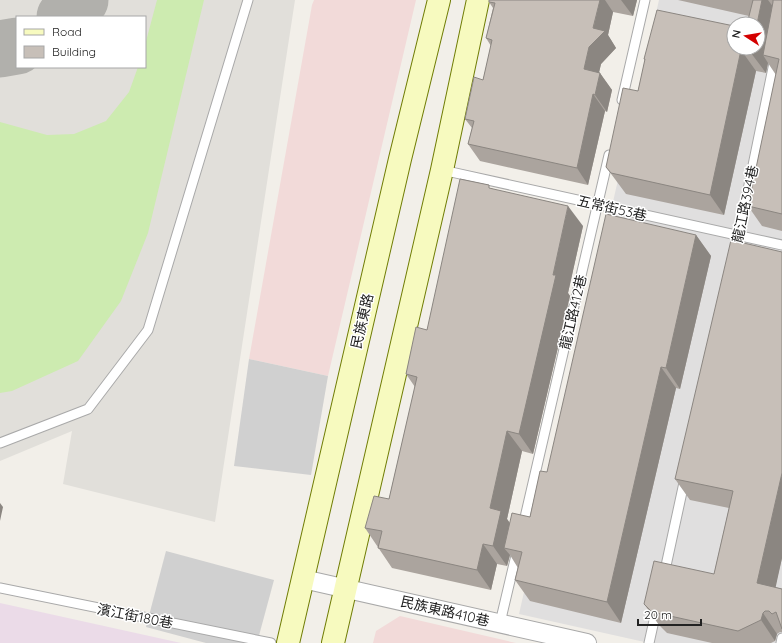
<svg xmlns="http://www.w3.org/2000/svg" width="782" height="643" font-family="Quicksand,'Noto Sans TC',sans-serif">
<style>
.residential{fill:#e0dfdf;fill-rule:evenodd}
.commercial{fill:#f2dad9}
.industrial{fill:#ebdbe8}
.religious{fill:#d0d0d0}
.airport{fill:#e1dfda;fill-rule:evenodd}
.grass{fill:#cdebb0}
.lines{fill:none;stroke-linecap:round;stroke-linejoin:round}
.taxiway{stroke:#b1b0ac;stroke-width:57}
.lane-casing{stroke:#a9a9a9;stroke-width:11}
.street-casing{stroke:#a9a9a9;stroke-width:20}
.secondary-casing{stroke:#707d05;stroke-width:24}
.lane{stroke:#fff;stroke-width:9}
.street{stroke:#fff;stroke-width:18}
.secondary{stroke:#f7fabf;stroke-width:22}
.wall{fill:#aba49e}
.shaded-wall{fill:#8b8681}
.building{fill:#c7bfb8;stroke:#8b8681}
.labels{text-anchor:middle;stroke-width:3;stroke-linejoin:round;paint-order:stroke}
.street-label{font-size:14px;fill:#222;stroke:#fff}
</style>
<rect width="100%" height="100%" fill="#f2efe9"/>
<!-- residential -->
<path class="residential" d="M659,0h123v643h-133l-130,-29zM734,24h24v24h-24z"/>
<!-- commercial -->
<g class="commercial">
<polygon points="314,0 416,0 328,376 249,359 312,5"/>
<polygon points="400,616 516,643 373,643 376,631"/>
</g>
<!-- industrial -->
<polygon class="industrial" points="0,603 181,643 0,643"/>
<!-- religious -->
<g class="religious">
<polygon points="249,359 328,376 311,475 234,466"/>
<polygon points="166,551 274,580 257,643 206,643 146,627"/>
</g>
<!-- airport -->
<path class="airport" d="M0,0h295l-80,522 -152,-38 9,-53 -72,30zM17,17h128v50h-128z"/>
<!-- grass -->
<polygon class="grass" points="157,0 204,0 148,233 121,301 78,361 12,391 0,393 0,122 47,135 74,134 106,121 129,92 138,67 145,67 145,45"/>
<g class="lines">
<!-- taxiway -->
<g class="taxiway">
<polyline points="65,17 80,0"/>
<polyline points="0,49 17,46"/>
</g>
<!-- lane casing -->
<g class="lane-casing">
<g id="lane">
<polyline points="622,100 645,0"/>
<polyline points="442,170 782,245"/>
<polyline points="735,253 775,58"/>
<polyline points="0,443 88,409 148,330 248,0"/>
<polyline points="523,526 609,155"/>
<polyline points="664,575 685,478"/>
<polyline points="0,588 271,643"/>
<polyline points="500,623 517,551"/>
<polyline points="649,643 657,607"/>
<polyline points="781,643 782,638"/>
</g>
</g>
<!-- street casing -->
<g class="street-casing">
<polyline id="street" points="303,579 587,643"/>
</g>
<!-- secondary casing -->
<g class="secondary-casing">
<g id="secondary">
<polyline points="288,643 400,159 439,0"/>
<polyline points="333,643 442,170 478,0"/>
</g>
</g>
<!-- lane -->
<use href="#lane" class="lane"/>
<!-- street -->
<use href="#street" class="street"/>
<!-- secondary -->
<use href="#secondary" class="secondary"/>
</g>
<!-- wall -->
<g class="wall">
<polygon points="489,0 637,0 633,16 613,12 608,35 616,48 601,64 599,72 612,90 607,112 605,111 588,185 480,161 468,144 472,128 465,119 483,80 491,46 486,38 493,8 489,2"/>
<polygon points="678,0 782,0 782,231 762,226 748,206 776,75 768,63 766,73 756,71 724,215 626,194 606,167 638,91 645,60 644,59 758,48 749,16"/>
<polygon points="491,188 583,226 568,293 570,296 533,454 522,451 507,519 510,523 530,517 547,472 696,235 711,256 680,389 676,388 621,623 530,601 515,580 518,568 510,555 507,566 497,564 491,590 392,568 365,528 389,499 415,387 406,374 427,330"/>
<polygon points="782,252 782,558 775,587 782,589 782,632 780,632 777,634 775,641 771,643 712,643 667,633 659,625 644,604 714,574 729,508 690,500 675,479"/>
</g>
<!-- shaded-wall -->
<g class="shaded-wall">
<polygon points="600,0 605,0 613,12 608,35 616,48 601,64 596,86 584,69"/>
<polygon points="621,0 637,0 633,16"/>
<polygon points="762,0 768,0 780,16 763,55 768,63 766,73 751,53 752,48 758,48 758,24 757,24"/>
<polygon points="741,50 756,71 724,215 710,195"/>
<polygon points="600,73 612,90 607,112 595,95"/>
<polygon points="593,94 605,111 588,185 577,168"/>
<polygon points="568,206 583,226 568,293 570,296 533,454 519,434"/>
<polygon points="696,235 711,256 680,389 666,368"/>
<polygon points="661,367 676,388 621,623 607,602"/>
<polygon points="507,431 522,451 507,519 515,531 504,548 510,555 507,566 493,546 490,508"/>
<polygon points="782,473 782,558 772,604 757,583"/>
<polygon points="0,503 3,507 0,521"/>
<polygon points="483,544 497,564 491,590 477,570"/>
<polygon points="763,613 777,634 775,641 761,620"/>
</g>
<!-- building -->
<g class="building">
<polygon points="489,0 600,0 593,28 605,31 589,47 584,69 600,73 595,95 593,94 577,168 468,144 474,121 465,119 474,77 483,80 492,40 486,38 495,3 489,2"/>
<polygon points="753,0 762,0 757,24 747,24"/>
<polygon points="773,0 782,0 782,214 748,206 779,59 763,55 773,2"/>
<polygon points="657,10 734,26 734,48 752,48 751,53 741,50 710,195 611,173 606,167 623,88 638,91 645,59 644,59"/>
<polygon points="460,179 489,185 489,188 568,206 553,275 556,275 519,434 507,431 500,463 490,508 501,511 493,546 483,544 477,570 378,548 382,531 365,528 374,496 389,499 417,377 406,374 416,327 427,330"/>
<polygon points="606,214 696,235 666,368 661,367 607,602 515,580 522,552 504,548 512,513 530,517 540,471 547,472"/>
<polygon points="731,240 782,252 782,473 757,583 782,589 782,629 776,612 772,614 769,611 765,611 763,613 761,620 738,631 652,612 644,604 654,561 714,574 733,491 675,479"/>
</g>
<g class="labels">
<!-- street labels -->
<g class="street-label">
<text transform="translate(745 204) rotate(-78)" y="5">龍江路394巷</text>
<text transform="translate(612 208) rotate(13)" y="5">五常街53巷</text>
<text transform="translate(573 312) rotate(-77)" y="5">龍江路412巷</text>
<text transform="translate(362 321) rotate(-77)" y="5">民族東路</text>
<text transform="translate(445 611) rotate(13)" y="5">民族東路410巷</text>
<text transform="translate(135 616) rotate(11)" y="5">濱江街180巷</text>
</g>
</g>
<!-- legend -->
<rect x="16" y="16" width="130" height="52" fill="#ffffff" stroke="#a7a7a7"/>
<rect x="24" y="29" width="20" height="6" fill="#f7fabf" stroke="#a7a7a7"/>
<text x="52" y="36" font-size="12" fill="#222222">Road</text>
<rect x="24" y="46" width="20" height="12" fill="#c7bfb8" stroke="#a7a7a7"/>
<text x="52" y="56" font-size="12" fill="#222222">Building</text>
<!-- north arrow -->
<g transform="translate(746 36) rotate(282)"><circle r="19" fill="#ffffff" stroke="#a7a7a7"/>
<path d="M0-3L7 15L0 10L-7 15Z" fill="#d40000"/>
<text y="-6" font-size="11" font-weight="bold" text-anchor="middle" fill="#222222">N</text>
</g>
<!-- scale -->
<path d="M638 619v6h63v-6" fill="none" stroke="#222222" stroke-width="2"/>
<text x="644" y="619" font-size="12" fill="#222222" stroke="#ffffff" stroke-width="3" paint-order="stroke">20 m</text>
</svg>
